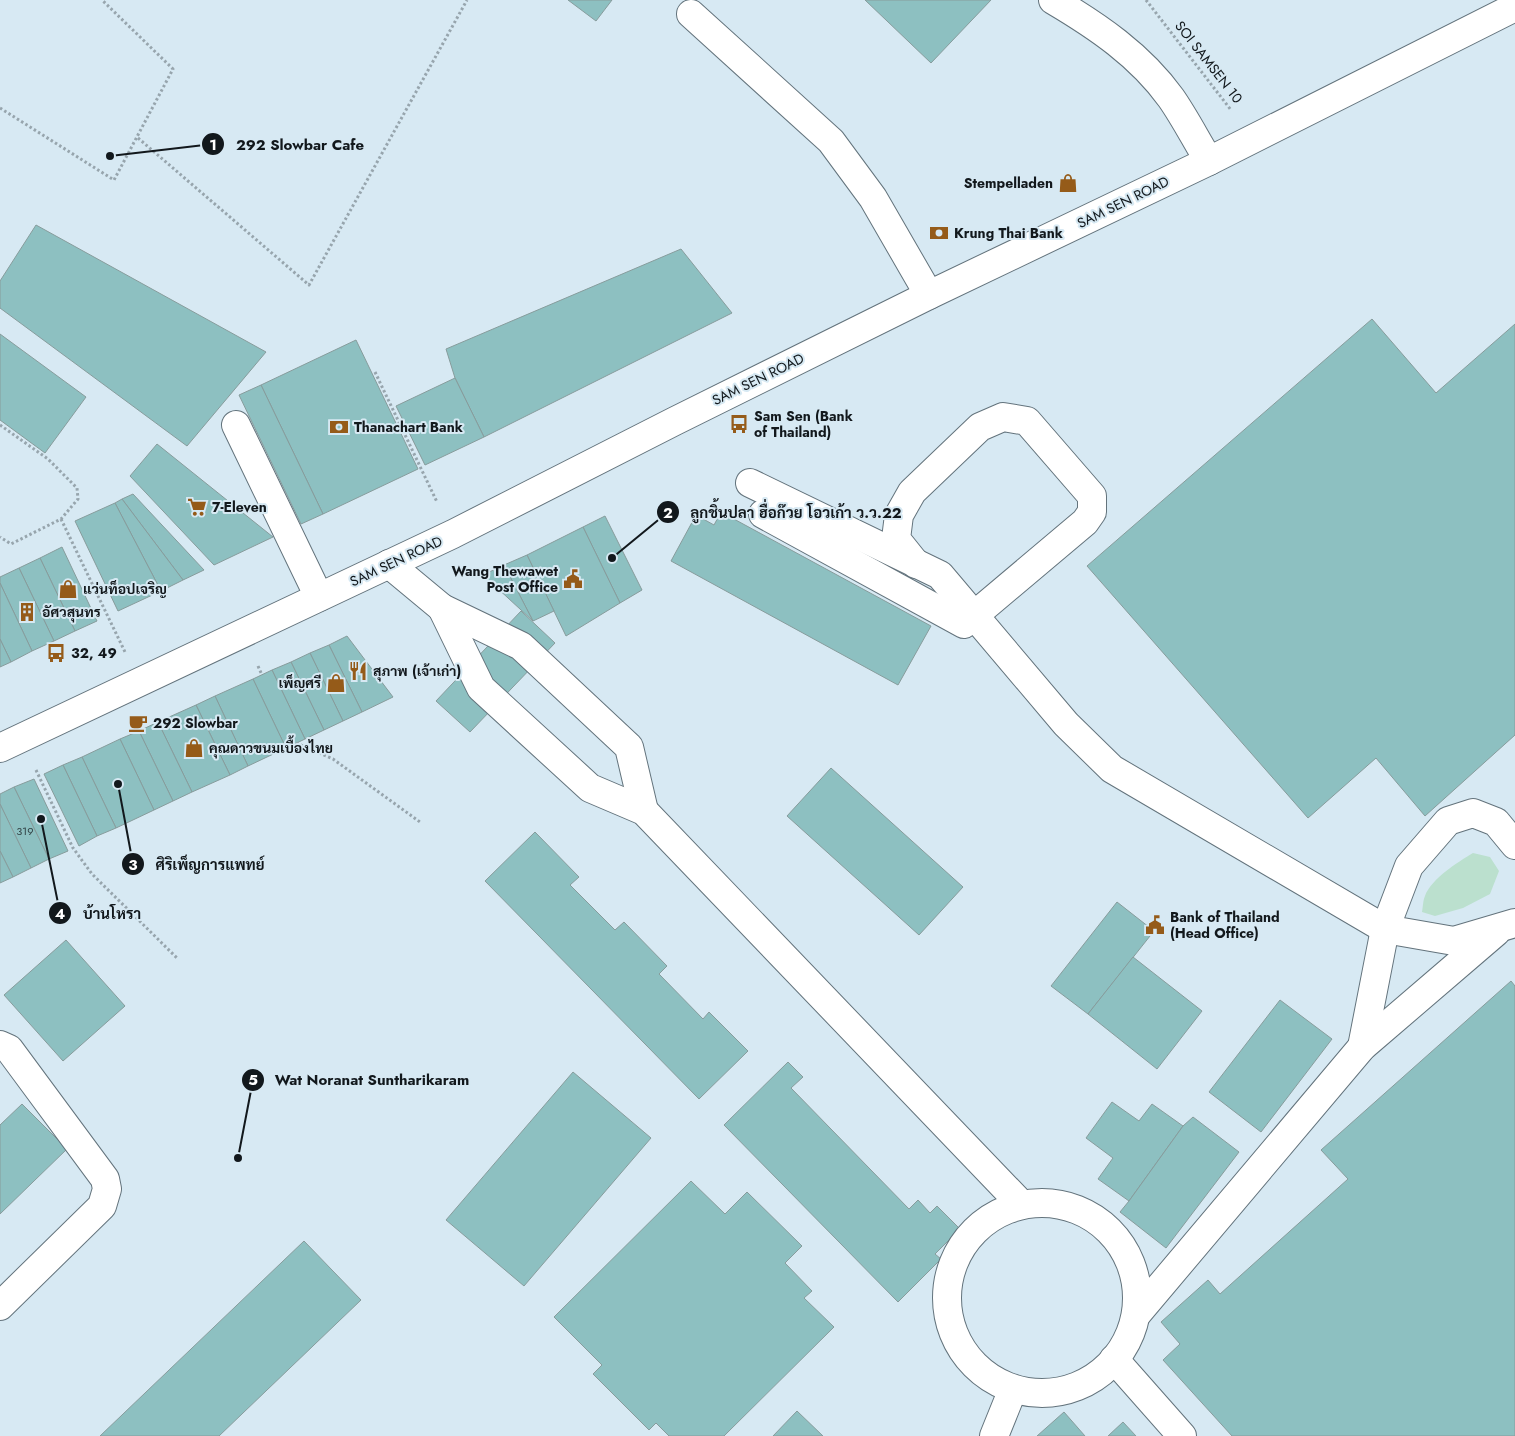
<svg xmlns="http://www.w3.org/2000/svg" width="1515" height="1436" font-family="Jost,Sarabun,sans-serif">
<style>
.green{fill:#bbe0ce}
.building{fill:#8dc0c1;stroke:#879c9c}
.lines{fill:none;stroke-linecap:round;stroke-linejoin:round}
.minor-casing{stroke:#63737c;stroke-width:30}
.major-casing{stroke:#63737c;stroke-width:30}
.path{stroke:#97a5ad;stroke-width:3;stroke-dasharray:2.5 2.5;stroke-linecap:butt}
.minor{stroke:#fff;stroke-width:28}
.major{stroke:#fff;stroke-width:28}
.labels{text-anchor:middle;stroke-width:4;stroke-linejoin:round;paint-order:stroke}
.number-label{font-size:11px;fill:#314245}
.street-label{font-size:14px;fill:#12181c;stroke:#d7e9f3}
.poi-label{font-size:14px;font-weight:bold;fill:#12181c;stroke:#d7e9f3;text-anchor:start}
.leader{fill:none;stroke:#12181c;stroke-width:2}
.callout-dot{fill:#12181c;stroke:#d7e9f3;stroke-width:2}
.mark-label{font-size:15px;text-anchor:middle;font-weight:bold;fill:#fff}
.callout-label{font-size:15px;text-anchor:middle;font-weight:bold;fill:#12181c;stroke:#d7e9f3;stroke-width:4;stroke-linejoin:round;paint-order:stroke}
</style>
<rect width="100%" height="100%" fill="#d7e9f3"/>
<!-- green -->
<path class="green" d="M1473,853l17,4 9,14 -9,23 -27,14 -28,8 -13,-4c1,-5 1,-12 3,-16 6,-17 33,-34 48,-43z"/>
<!-- building -->
<g class="building">
<polygon points="568,0 612,0 596,21"/>
<polygon points="865,0 991,0 931,63"/>
<polygon points="36,225 266,352 187,446 0,308 0,281"/>
<polygon points="681,249 732,313 484,437 455,378 446,349"/>
<polygon points="1372,319 1436,393 1515,324 1515,735 1425,816 1376,758 1308,818 1087,566"/>
<polygon points="0,334 86,397 45,453 0,420"/>
<polygon points="356,340 418,469 323,514 261,385"/>
<polygon points="455,378 484,437 425,465 396,406"/>
<polygon points="261,385 323,514 301,524 239,395"/>
<polygon points="157,444 273,537 214,565 130,476"/>
<polygon points="133,494 204,570 183,580 122,499"/>
<polygon points="122,499 183,580 161,591 115,503"/>
<polygon points="115,503 161,591 118,611 75,521"/>
<polygon points="721,512 931,626 898,685 671,561 696,515 714,525"/>
<polygon points="605,516 642,590 620,603 583,527"/>
<polygon points="583,527 620,603 566,636 527,555"/>
<polygon points="62,547 97,621 75,631 40,558"/>
<polygon points="527,555 554,611 533,621 504,565"/>
<polygon points="40,558 75,631 54,641 19,568"/>
<polygon points="504,565 533,621 483,575"/>
<polygon points="19,568 54,641 32,651 0,583 0,577"/>
<polygon points="0,583 32,651 11,662 0,639"/>
<polygon points="521,611 555,643 470,732 436,701"/>
<polygon points="347,636 393,697 362,712 329,645"/>
<polygon points="0,639 11,662 0,667"/>
<polygon points="329,645 362,712 343,721 310,653"/>
<polygon points="310,653 343,721 324,730 291,662"/>
<polygon points="291,662 324,730 305,739 272,670"/>
<polygon points="272,670 305,739 286,748 253,679"/>
<polygon points="253,679 286,748 248,766 215,696"/>
<polygon points="215,696 248,766 230,775 196,705"/>
<polygon points="196,705 230,775 192,792 158,722"/>
<polygon points="158,722 192,792 173,801 139,731"/>
<polygon points="139,731 173,801 154,810 120,739"/>
<polygon points="120,739 154,810 116,828 82,757"/>
<polygon points="82,757 116,828 97,836 63,765"/>
<polygon points="63,765 97,836 79,846 44,774"/>
<polygon points="831,768 963,887 919,935 787,816"/>
<polygon points="34,779 68,851 49,859 14,787"/>
<polygon points="14,787 49,859 31,868 0,804 0,794"/>
<polygon points="0,804 31,868 13,877 0,851"/>
<polygon points="535,832 579,877 570,885 615,930 624,922 667,966 659,974 703,1019 709,1012 748,1051 699,1099 485,881"/>
<polygon points="0,851 13,877 0,883"/>
<polygon points="1117,902 1154,931 1088,1014 1051,986"/>
<polygon points="66,940 125,1006 63,1061 4,995"/>
<polygon points="1133,957 1202,1011 1157,1069 1088,1014"/>
<polygon points="1511,981 1515,986 1515,1436 1232,1436 1163,1360 1180,1344 1161,1322 1208,1280 1220,1294 1348,1179 1321,1150"/>
<polygon points="1280,1000 1332,1039 1261,1132 1209,1092"/>
<polygon points="788,1062 803,1077 791,1088 909,1209 918,1200 930,1213 937,1206 960,1229 935,1254 941,1259 898,1302 724,1125"/>
<polygon points="573,1072 651,1138 524,1286 446,1220"/>
<polygon points="1112,1102 1139,1121 1152,1104 1183,1126 1129,1201 1098,1179 1113,1158 1086,1138"/>
<polygon points="22,1104 67,1149 0,1214 0,1125"/>
<polygon points="1193,1117 1239,1152 1166,1248 1120,1212 1129,1201 1183,1126"/>
<polygon points="691,1181 725,1214 747,1192 802,1246 785,1263 812,1291 804,1298 834,1327 724,1436 669,1436 656,1423 649,1430 593,1374 602,1365 554,1317"/>
<polygon points="304,1241 361,1300 219,1436 100,1436"/>
<polygon points="797,1411 823,1436 773,1436"/>
<polygon points="1064,1412 1085,1436 1037,1436"/>
<polygon points="1123,1422 1136,1436 1108,1436"/>
</g>
<g class="lines">
<!-- minor casing -->
<g class="minor-casing">
<g id="minor">
<path d="M1053,0c44,26 87,55 118,98 14,20 25,42 38,63"/>
<polyline points="691,14 831,141 873,198 929,295"/>
<polyline points="236,425 319,597"/>
<polyline points="750,483 940,575 1066,724 1112,769 1385,929 1454,941 1515,923"/>
<polyline points="763,514 964,624 1085,522 1092,512 1092,496 1027,421 1003,417 980,427 912,492 899,515 896,539 916,564"/>
<polyline points="389,564 442,608 521,646 629,747 644,811"/>
<polyline points="442,608 481,688 590,788 644,811 1021,1204"/>
<polyline points="0,1045 9,1049 105,1179 107,1189 102,1206 0,1306"/>
<polyline points="1362,1047 1385,929 1409,866 1448,821 1473,813 1496,822 1515,845"/>
<circle cx="1042" cy="1298" r="95"/>
<polyline points="1136,1315 1362,1047 1496,932"/>
<polyline points="1114,1359 1182,1436"/>
<polyline points="994,1436 1013,1389"/>
</g>
</g>
<!-- major casing -->
<g class="major-casing">
<polyline id="major" points="0,748 453,534 675,421 929,295 1209,161 1515,7"/>
</g>
<!-- path -->
<g class="path">
<polyline points="1146,0 1231,110"/>
<polyline points="0,108 114,180 173,69 102,0"/>
<polyline points="138,138 309,285 467,0"/>
<polyline points="375,372 437,502"/>
<polyline points="0,425 48,459 77,488 78,499 61,519 11,544 0,537"/>
<polyline points="61,519 125,652"/>
<polyline points="258,666 262,675"/>
<polyline points="296,743 333,759 420,822"/>
<polyline points="36,770 73,848 92,874 177,958"/>
</g>
<!-- minor -->
<use href="#minor" class="minor"/>
<!-- major -->
<use href="#major" class="major"/>
</g>
<!-- icons -->
<defs>
<g id="shop-bare" transform="scale(1.5)"><path d="M-5-2.5h2.3a2.7 3.5 0 0 1 5.4 0H5L5.5 6h-11ZM-1.5-2.5h3a1.5 2.3 0 0 0-3 0Z" fill="#955b19" stroke="#d7e9f3" stroke-width="2.5" paint-order="stroke"/></g>
<g id="bank-bare" transform="scale(1.5)"><path d="M-6-4H6V4H-6ZM0-2.3a2.3 2.3 0 1 0 0 4.6a2.3 2.3 0 1 0 0-4.6Z" fill="#955b19" stroke="#d7e9f3" stroke-width="2.5" paint-order="stroke"/></g>
<g id="bus-bare" transform="scale(1.5)"><path d="M-5-6H5V4H4V6H2V4H-2V6H-4V4H-5ZM-3.5-4V0h7V-4ZM-3.5 1.2v1.5H-2V1.2ZM2 1.2v1.5H3.5V1.2Z" fill="#955b19" stroke="#d7e9f3" stroke-width="2.5" paint-order="stroke"/></g>
<g id="supermarket-bare" transform="scale(1.5)"><path d="M-6-5.5h2.5l.6 2H6L4.5 2H-2.5L-4.4-4H-6ZM-1.5 3.2a1.3 1.3 0 1 0 .1 0ZM3 3.2a1.3 1.3 0 1 0 .1 0Z" fill="#955b19" stroke="#d7e9f3" stroke-width="2.5" paint-order="stroke"/></g>
<g id="civic-bare" transform="scale(1.5)"><path d="M-.6-6.5H3V-4.5H.6V-3L4-1V1h2V6H-6V1h2V-1L-.6-3ZM-1.2 2.5V6h2.4V2.5Z" fill="#955b19" stroke="#d7e9f3" stroke-width="2.5" paint-order="stroke"/></g>
<g id="building-bare" transform="scale(1.5)"><path d="M-4-6H4V6H1V3H-1V6H-4ZM-2.5-4.3h1.7v1.8h-1.7ZM.8-4.3h1.7v1.8H.8ZM-2.5-1h1.7V.8h-1.7ZM.8-1h1.7V.8H.8Z" fill="#955b19" stroke="#d7e9f3" stroke-width="2.5" paint-order="stroke"/></g>
<g id="restaurant-bare" transform="scale(1.5)"><path d="M-5-6h1v4h1v-4h1v4h1v-4h1v5L-1.5 .5V6h-2V.5L-5-1ZM5-6V6H3V1.5H1.5Q1.5-4 5-6Z" fill="#955b19" stroke="#d7e9f3" stroke-width="2.5" paint-order="stroke"/></g>
<g id="cafe-bare" transform="scale(1.5)"><path d="M-5.5-4.5H6V0H3Q3 3.5 0 3.5H-2.5Q-5.5 3.5-5.5 0ZM3-3.2v2h1.7v-2ZM-6 4.5H4V6H-6Z" fill="#955b19" stroke="#d7e9f3" stroke-width="2.5" paint-order="stroke"/></g>
</defs>
<g fill-rule="evenodd">
<use href="#shop-bare" x="1068" y="183"/>
<use href="#bank-bare" x="939" y="233"/>
<use href="#bus-bare" x="739" y="424"/>
<use href="#bank-bare" x="339" y="427"/>
<use href="#supermarket-bare" x="197" y="507"/>
<use href="#civic-bare" x="573" y="579"/>
<use href="#shop-bare" x="68" y="589"/>
<use href="#building-bare" x="27" y="612"/>
<use href="#bus-bare" x="56" y="653"/>
<use href="#restaurant-bare" x="358" y="671"/>
<use href="#shop-bare" x="336" y="683"/>
<use href="#cafe-bare" x="138" y="723"/>
<use href="#shop-bare" x="194" y="748"/>
<use href="#civic-bare" x="1155" y="925"/>
</g>
<g class="labels">
<!-- number labels -->
<g class="number-label">
<text x="25" y="835">319</text>
</g>
<!-- street labels -->
<g class="street-label">
<text transform="translate(1209 62) rotate(52)" y="5">SOI SAMSEN 10</text>
<text transform="translate(1123 202) rotate(-26)" y="5">SAM SEN ROAD</text>
<text transform="translate(758 379) rotate(-26)" y="5">SAM SEN ROAD</text>
<text transform="translate(396 561) rotate(-25)" y="5">SAM SEN ROAD</text>
</g>
<!-- poi labels -->
<g class="poi-label">
<text x="1053" y="188" text-anchor="end">Stempelladen</text>
<text x="954" y="238">Krung Thai Bank</text>
<text x="754" y="421">Sam Sen (Bank<tspan x="754" dy="16">of Thailand)</tspan></text>
<text x="354" y="432">Thanachart Bank</text>
<text x="212" y="512">7-Eleven</text>
<text x="558" y="576" text-anchor="end">Wang Thewawet<tspan x="558" dy="16">Post Office</tspan></text>
<text x="83" y="594">แว่นท็อปเจริญ</text>
<text x="42" y="617">อัศวสุนทร</text>
<text x="71" y="658">32, 49</text>
<text x="373" y="676">สุภาพ (เจ้าเก่า)</text>
<text x="321" y="688" text-anchor="end">เพ็ญศรี</text>
<text x="153" y="728">292 Slowbar</text>
<text x="209" y="753">คุณดาวขนมเบื้องไทย</text>
<text x="1170" y="922">Bank of Thailand<tspan x="1170" dy="16">(Head Office)</tspan></text>
</g>
</g>
<!-- callouts -->
<path class="leader" d="M110 156L213 144M612 558L668 512M118 784L133 864M41 819L60 913M238 1158L253 1080"/>
<g class="callout-dot">
<circle cx="110" cy="156" r="5"/>
<circle cx="612" cy="558" r="5"/>
<circle cx="118" cy="784" r="5"/>
<circle cx="41" cy="819" r="5"/>
<circle cx="238" cy="1158" r="5"/>
<circle cx="213" cy="144" r="12"/>
<circle cx="668" cy="512" r="12"/>
<circle cx="133" cy="864" r="12"/>
<circle cx="60" cy="913" r="12"/>
<circle cx="253" cy="1080" r="12"/>
</g>
<g class="mark-label">
<text x="213" y="150">1</text>
<text x="668" y="518">2</text>
<text x="133" y="870">3</text>
<text x="60" y="919">4</text>
<text x="253" y="1085">5</text>
</g>
<g class="callout-label">
<text x="300" y="150">292 Slowbar Cafe</text>
<text x="796" y="518">ลูกชิ้นปลา ฮื่อก๊วย โอวเก้า ว.ว.22</text>
<text x="210" y="870">ศิริเพ็ญการแพทย์</text>
<text x="112" y="919">บ้านโหรา</text>
<text x="372" y="1085">Wat Noranat Suntharikaram</text>
</g>
</svg>
